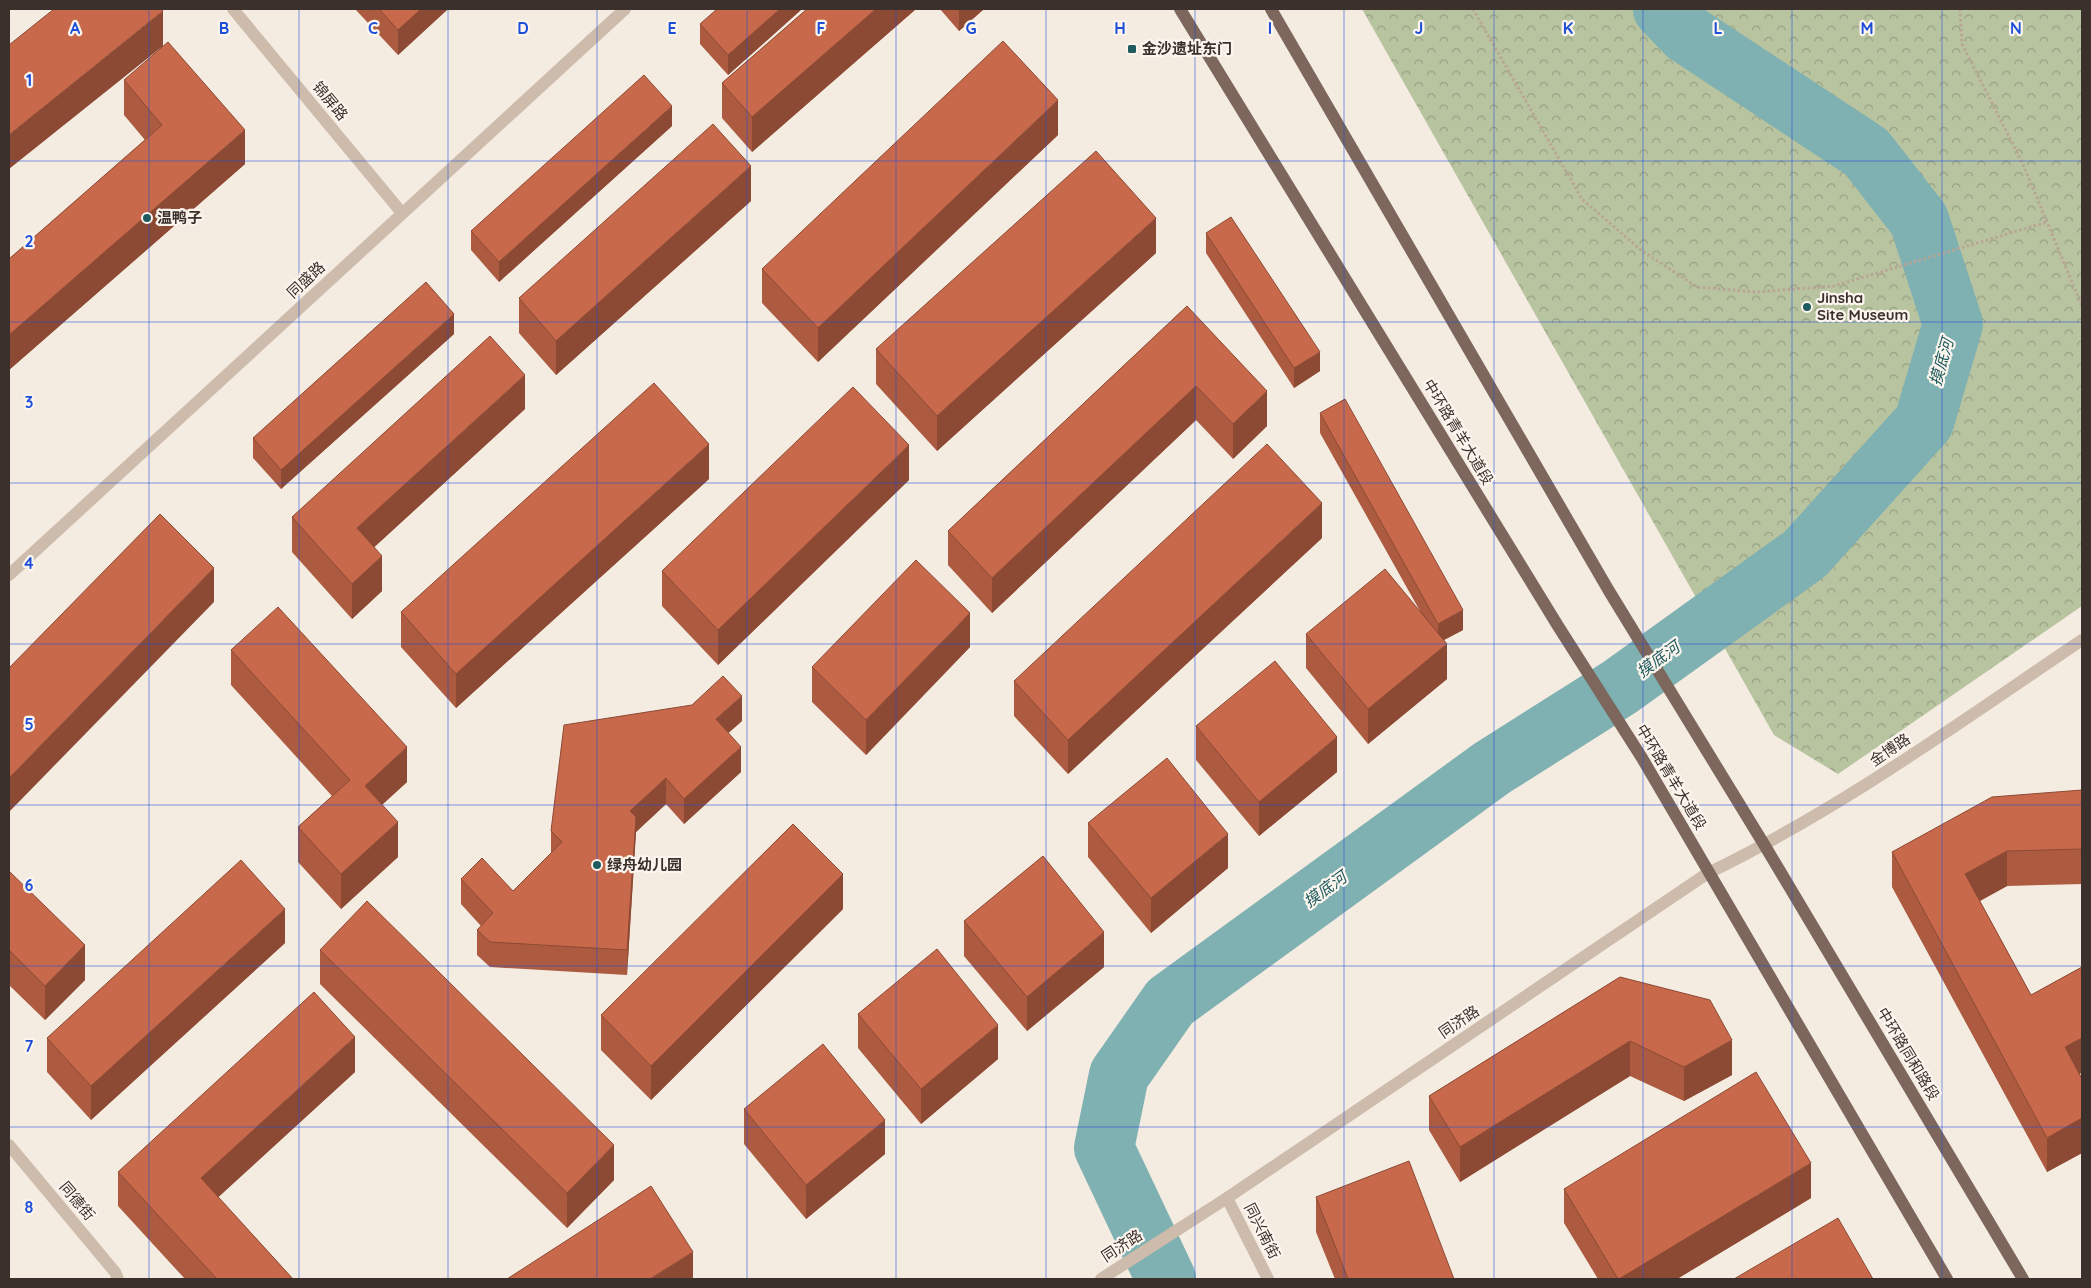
<svg xmlns="http://www.w3.org/2000/svg" width="2091" height="1288" font-family="Quicksand,'Noto Sans SC',sans-serif">
<style>
.park{fill:url(#park-crowns)}
.lines{fill:none;stroke-linecap:round;stroke-linejoin:round}
.river{stroke:#7fb0b2;stroke-width:60}
.path{stroke:#b9a596;stroke-width:3;stroke-dasharray:2.5 2.5;stroke-linecap:butt}
.minor{stroke:#cdbbac;stroke-width:12}
.tertiary{stroke:#cdbbac;stroke-width:12}
.primary{stroke:#7d675c;stroke-width:12}
.wall{fill:#ac5a40}
.shaded-wall{fill:#8c4a34}
.building{fill:#c8694b;stroke:#8c4a34}
.grid{fill:none;stroke:#1d4ed8;stroke-width:1;stroke-opacity:0.55}
.poi-dot{fill:#1f5a5e;stroke:#fbf5ee;stroke-width:2}
.labels{text-anchor:middle;stroke-width:4.5;stroke-linejoin:round;paint-order:stroke}
.poi-label{font-size:15px;font-weight:bold;fill:#3b302b;stroke:#fbf5ee;text-anchor:start}
.street-label{font-size:15px;fill:#3b302b;stroke:#fbf5ee}
.water-label{font-size:16px;font-style:italic;fill:#1f5a5e;stroke:#fbf5ee}
.grid-label{font-size:16px;text-anchor:middle;font-weight:bold;fill:#1d4ed8;stroke:#fbf5ee;stroke-width:4.5;stroke-linejoin:round;paint-order:stroke}
</style>
<defs>
<pattern id="park-crowns" width="20" height="18" patternUnits="userSpaceOnUse" patternTransform="scale(1.25)"><rect width="20" height="18" fill="#b8c4a0"/><path d="M2 6a3 3 0 1 1 6 0M12 15a3 3 0 1 1 6 0" fill="none" stroke="#97a083"/></pattern>
</defs>
<rect width="100%" height="100%" fill="#f4ebe1"/>
<!-- park -->
<polygon class="park" points="1362,9 2082,9 2082,606 1838,774 1774,735"/>
<g class="lines">
<!-- river -->
<polyline class="river" points="1166,1279 1104,1148 1119,1075 1170,1002 1492,768 1620,687 1805,554 1924,422 1953,324 1919,220 1866,152 1687,34 1663,9"/>
<!-- path -->
<g class="path">
<polyline points="1473,9 1582,199 1641,250 1697,287 1756,292 1834,286 2047,222"/>
<polyline points="1960,9 1962,44 2022,162 2082,306"/>
</g>
<!-- minor -->
<g class="minor">
<polyline points="233,9 402,213"/>
<polyline points="9,1145 115,1272 118,1279"/>
<polyline points="1227,1198 1268,1279"/>
<path d="M1101,1279l126,-81 481,-325c133,-64 252,-151 374,-233"/>
</g>
<!-- tertiary -->
<polyline class="tertiary" points="9,575 625,9"/>
<!-- primary -->
<g class="primary">
<polyline points="1180,9 1558,626 1642,758 1947,1279"/>
<polyline points="1271,9 1609,591 1765,846 2023,1279"/>
</g>
</g>
<!-- wall -->
<g class="wall">
<polygon points="355,9 448,9 398,55"/>
<polygon points="802,9 728,75 700,44 700,24"/>
<polygon points="807,9 916,9 752,152 722,118 722,83"/>
<polygon points="940,9 984,9 959,31"/>
<polygon points="124,80 245,164 9,370 9,259 145,140 124,115"/>
<polygon points="672,126 499,282 471,250 471,231"/>
<polygon points="1058,135 818,362 762,303 762,269"/>
<polygon points="751,201 556,375 519,333 519,298"/>
<polygon points="1206,233 1320,371 1294,388 1206,253"/>
<polygon points="1156,253 937,451 876,384 876,349"/>
<polygon points="1187,306 1267,426 1233,459 1196,420 992,613 948,565 948,531"/>
<polygon points="454,334 281,489 253,458 253,438"/>
<polygon points="525,409 374,547 382,591 352,619 292,552 292,517"/>
<polygon points="1320,413 1463,630 1444,640 1447,679 1368,744 1306,668 1306,634 1420,611 1320,433"/>
<polygon points="709,479 456,708 401,647 401,612"/>
<polygon points="909,480 718,665 662,606 662,571"/>
<polygon points="1322,538 1068,774 1014,716 1014,681"/>
<polygon points="970,647 866,755 812,702 812,667"/>
<polygon points="231,650 407,782 382,805 398,857 341,909 298,862 298,827 332,796 231,685"/>
<polygon points="742,721 728,733 741,772 684,824 666,804 636,832 627,975 490,967 477,955 477,930 481,926 461,904 461,879 513,891 551,853 551,831"/>
<polygon points="1196,726 1337,772 1259,836 1196,760"/>
<polygon points="2082,790 2082,884 2007,886 1980,901 2031,995 2082,967 2082,1072 2080,1074 2082,1079 2082,1153 2047,1172 1892,887 1892,852"/>
<polygon points="1088,823 1228,868 1151,933 1088,857"/>
<polygon points="9,871 85,980 45,1020 9,985"/>
<polygon points="843,909 651,1100 601,1050 601,1015"/>
<polygon points="964,921 1104,967 1027,1031 964,956"/>
<polygon points="285,943 91,1120 47,1072 47,1038"/>
<polygon points="320,950 614,1180 567,1228 320,984"/>
<polygon points="1620,977 1732,1075 1684,1101 1630,1076 1460,1182 1429,1130 1429,1096"/>
<polygon points="858,1014 998,1059 921,1124 858,1048"/>
<polygon points="355,1072 218,1197 293,1279 185,1279 118,1206 118,1172"/>
<polygon points="744,1109 885,1154 806,1219 744,1144"/>
<polygon points="1564,1189 1811,1198 1677,1279 1598,1279 1564,1223"/>
<polygon points="1316,1197 1454,1279 1335,1279 1316,1232"/>
</g>
<!-- shaded-wall -->
<g class="shaded-wall">
<polygon points="421,9 448,9 398,55 398,30"/>
<polygon points="780,9 802,9 728,75 728,55"/>
<polygon points="876,9 916,9 752,152 752,117"/>
<polygon points="959,9 984,9 959,31"/>
<polygon points="163,11 163,46 9,169 9,135"/>
<polygon points="1058,100 1058,135 818,362 818,328"/>
<polygon points="672,106 672,126 499,282 499,262"/>
<polygon points="245,130 245,164 9,370 9,335"/>
<polygon points="751,166 751,201 556,375 556,341"/>
<polygon points="1156,218 1156,253 937,451 937,416"/>
<polygon points="454,314 454,334 281,489 281,470"/>
<polygon points="1320,352 1320,371 1294,388 1294,368"/>
<polygon points="525,375 525,409 357,563 357,528"/>
<polygon points="1196,386 1196,420 992,613 992,578"/>
<polygon points="1267,391 1267,426 1233,459 1233,424"/>
<polygon points="709,444 709,479 456,708 456,674"/>
<polygon points="909,445 909,480 718,665 718,630"/>
<polygon points="1322,503 1322,538 1068,774 1068,740"/>
<polygon points="382,556 382,591 352,619 352,584"/>
<polygon points="214,568 214,602 9,812 9,778"/>
<polygon points="1463,610 1463,630 1438,643 1438,624"/>
<polygon points="970,613 970,647 866,755 866,720"/>
<polygon points="1447,644 1447,679 1368,744 1368,709"/>
<polygon points="742,696 742,721 716,744 716,719"/>
<polygon points="1337,737 1337,772 1259,836 1259,802"/>
<polygon points="407,747 407,782 365,820 365,786"/>
<polygon points="741,747 741,772 684,824 684,799"/>
<polygon points="666,778 666,804 636,832 627,975 630,811"/>
<polygon points="398,822 398,857 341,909 341,874"/>
<polygon points="1228,834 1228,868 1151,933 1151,898"/>
<polygon points="2007,851 2007,886 1965,909 1965,874"/>
<polygon points="843,874 843,909 651,1100 651,1066"/>
<polygon points="285,909 285,943 91,1120 91,1086"/>
<polygon points="1104,932 1104,967 1027,1031 1027,997"/>
<polygon points="85,945 85,980 45,1020 45,986"/>
<polygon points="998,1025 998,1059 921,1124 921,1089"/>
<polygon points="355,1037 355,1072 201,1213 201,1178"/>
<polygon points="2082,1038 2082,1072 2065,1082 2065,1047"/>
<polygon points="1732,1040 1732,1075 1684,1101 1684,1067"/>
<polygon points="1630,1041 1630,1076 1460,1182 1460,1147"/>
<polygon points="2082,1118 2082,1153 2047,1172 2047,1138"/>
<polygon points="885,1120 885,1154 806,1219 806,1185"/>
<polygon points="614,1145 614,1180 567,1228 567,1193"/>
<polygon points="1811,1163 1811,1198 1677,1279 1619,1279"/>
<polygon points="693,1252 693,1279 650,1279"/>
</g>
<!-- building -->
<g class="building">
<polygon points="54,9 161,9 163,11 9,135 9,45"/>
<polygon points="379,9 421,9 398,30"/>
<polygon points="717,9 780,9 728,55 700,24"/>
<polygon points="807,9 876,9 752,117 722,83"/>
<polygon points="1003,41 1058,100 818,328 762,269"/>
<polygon points="168,42 245,130 9,335 9,259 162,125 124,80"/>
<polygon points="644,75 672,106 499,262 471,231"/>
<polygon points="713,124 751,166 556,341 519,298"/>
<polygon points="1096,151 1156,218 937,416 876,349"/>
<polygon points="1231,217 1320,352 1294,368 1206,233"/>
<polygon points="426,282 454,314 281,470 253,438"/>
<polygon points="1187,306 1267,391 1233,424 1196,386 992,578 948,531"/>
<polygon points="490,336 525,375 357,528 382,556 352,584 292,517"/>
<polygon points="654,383 709,444 456,674 401,612"/>
<polygon points="853,387 909,445 718,630 662,571"/>
<polygon points="1345,399 1463,610 1438,624 1320,413"/>
<polygon points="1267,444 1322,503 1068,740 1014,681"/>
<polygon points="160,514 214,568 9,778 9,668"/>
<polygon points="916,560 970,613 866,720 812,667"/>
<polygon points="1385,569 1447,644 1368,709 1306,634"/>
<polygon points="278,607 407,747 365,786 398,822 341,874 298,827 350,780 231,650"/>
<polygon points="1275,661 1337,737 1259,802 1196,726"/>
<polygon points="723,676 742,696 716,719 741,747 684,799 666,778 630,811 636,817 627,950 490,942 477,930 493,913 461,879 482,858 513,891 562,842 551,831 564,725 692,705"/>
<polygon points="1167,758 1228,834 1151,898 1088,823"/>
<polygon points="2082,790 2082,849 2007,851 1965,874 2031,995 2082,967 2082,1038 2065,1047 2082,1079 2082,1118 2047,1138 1892,852 1992,797"/>
<polygon points="793,824 843,874 651,1066 601,1015"/>
<polygon points="1043,856 1104,932 1027,997 964,921"/>
<polygon points="241,860 285,909 91,1086 47,1038"/>
<polygon points="9,871 85,945 45,986 9,950"/>
<polygon points="367,901 614,1145 567,1193 320,950"/>
<polygon points="937,949 998,1025 921,1089 858,1014"/>
<polygon points="1620,977 1710,1000 1732,1040 1684,1067 1630,1041 1460,1147 1429,1096"/>
<polygon points="314,992 355,1037 201,1178 293,1279 217,1279 118,1172"/>
<polygon points="823,1044 885,1120 806,1185 744,1109"/>
<polygon points="1756,1072 1811,1163 1619,1279 1618,1279 1564,1189"/>
<polygon points="1409,1161 1454,1279 1348,1279 1316,1197"/>
<polygon points="651,1186 693,1252 650,1279 507,1279"/>
<polygon points="1838,1218 1873,1279 1734,1279"/>
</g>
<!-- grid -->
<path class="grid" d="M149,9v1270M299,9v1270M448,9v1270M597,9v1270M747,9v1270M896,9v1270M1046,9v1270M1195,9v1270M1344,9v1270M1494,9v1270M1643,9v1270M1792,9v1270M1942,9v1270M9,161h2073M9,322h2073M9,483h2073M9,644h2073M9,805h2073M9,966h2073M9,1127h2073"/>
<!-- markers -->
<g class="poi-dot">
<rect x="1127" y="44" width="10" height="10" rx="2.5"/>
<circle cx="147" cy="218" r="5"/>
<circle cx="1807" cy="307" r="5"/>
<circle cx="597" cy="865" r="5"/>
</g>
<g class="labels">
<!-- poi labels -->
<g class="poi-label">
<text x="1142" y="54">金沙遗址东门</text>
<text x="157" y="223">温鸭子</text>
<text x="1817" y="303">Jinsha<tspan x="1817" dy="17">Site Museum</tspan></text>
<text x="607" y="870">绿舟幼儿园</text>
</g>
<!-- street labels -->
<g class="street-label">
<text transform="translate(330 101) rotate(50)" y="5">锦屏路</text>
<text transform="translate(306 280) rotate(-43)" y="5">同盛路</text>
<text transform="translate(1458 432) rotate(59)" y="5">中环路青羊大道段</text>
<text transform="translate(1890 750) rotate(-34)" y="5">金博路</text>
<text transform="translate(1671 777) rotate(59)" y="5">中环路青羊大道段</text>
<text transform="translate(1459 1022) rotate(-34)" y="5">同济路</text>
<text transform="translate(1908 1054) rotate(59)" y="5">中环路同和路段</text>
<text transform="translate(77 1201) rotate(50)" y="5">同德街</text>
<text transform="translate(1262 1231) rotate(63)" y="5">同兴南街</text>
<text transform="translate(1122 1246) rotate(-33)" y="5">同济路</text>
</g>
<!-- water labels -->
<g class="water-label">
<text transform="translate(1941 362) rotate(-74)" y="6">摸底河</text>
<text transform="translate(1658 659) rotate(-36)" y="6">摸底河</text>
<text transform="translate(1325 889) rotate(-36)" y="6">摸底河</text>
</g>
</g>
<g class="grid-label">
<text x="75" y="34">A</text>
<text x="224" y="34">B</text>
<text x="373" y="34">C</text>
<text x="523" y="34">D</text>
<text x="672" y="34">E</text>
<text x="821" y="34">F</text>
<text x="971" y="34">G</text>
<text x="1120" y="34">H</text>
<text x="1270" y="34">I</text>
<text x="1419" y="34">J</text>
<text x="1568" y="34">K</text>
<text x="1718" y="34">L</text>
<text x="1867" y="34">M</text>
<text x="2016" y="34">N</text>
<text x="29" y="86">1</text>
<text x="29" y="247">2</text>
<text x="29" y="408">3</text>
<text x="29" y="569">4</text>
<text x="29" y="730">5</text>
<text x="29" y="891">6</text>
<text x="29" y="1052">7</text>
<text x="29" y="1213">8</text>
</g>
<!-- border -->
<rect width="2091" height="1288" fill="none" stroke="#3b302b" stroke-width="20"/>
</svg>
